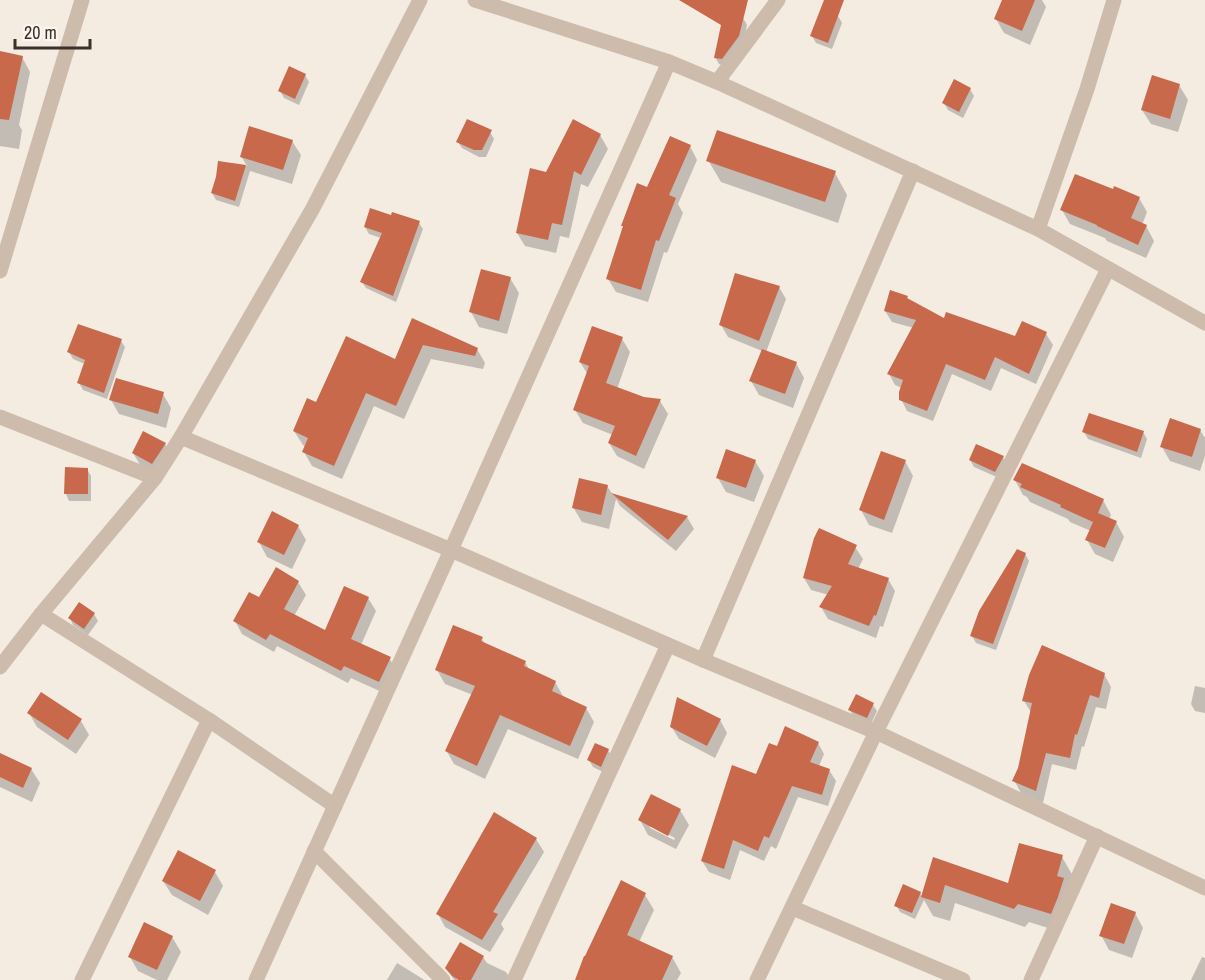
<svg xmlns="http://www.w3.org/2000/svg" width="1205" height="980" font-family="'Archivo Narrow',sans-serif">
<style>
.shadow{fill:#0003;fill-rule:evenodd}
.building{fill:#c8694b}
.lines{fill:none;stroke-linecap:round;stroke-linejoin:round}
.minor{stroke:#cdbbac;stroke-width:15}
</style>
<rect width="100%" height="100%" fill="#f4ebe1"/>
<!-- shadow -->
<g class="shadow">
<polygon points="1003,0 1042,0 1046,7 1030,45 1004,33 996,19"/>
<polygon points="838,16 842,23 832,49 816,43 812,36"/>
<polygon points="743,18 747,25 743,43 726,66 719,64 715,57"/>
<polygon points="0,52 22,57 30,72 19,125 22,130 19,149 0,146"/>
<polygon points="305,75 309,82 299,105 284,98 280,91"/>
<polygon points="1179,85 1188,100 1178,132 1151,124 1142,110"/>
<polygon points="970,89 974,96 963,118 948,110 944,103"/>
<polygon points="490,132 494,139 486,157 479,157 462,148 458,142"/>
<polygon points="600,135 608,149 588,187 581,184 569,238 560,236 556,253 525,246 517,233 546,173"/>
<polygon points="292,141 301,155 292,184 250,171 239,207 216,200 212,193 220,163 247,166 241,156"/>
<polygon points="690,146 697,160 678,204 683,213 667,253 664,252 648,302 616,292 608,279 624,228 623,226 648,189"/>
<polygon points="708,160 835,173 847,195 838,223 721,182"/>
<polygon points="1114,191 1139,198 1147,212 1142,225 1146,226 1154,241 1146,258 1107,241 1105,238 1070,224 1062,210"/>
<polygon points="392,217 419,223 423,229 396,302 366,288 362,282 381,238 369,234 365,227"/>
<polygon points="510,278 519,293 507,334 479,327 471,312"/>
<polygon points="779,287 786,299 766,352 796,363 804,378 793,408 759,395 751,381 762,351 728,337 721,325"/>
<polygon points="907,297 909,301 945,321 1016,338 1046,334 1053,345 1036,384 1001,368 991,391 952,374 933,421 907,411 901,399 902,388 895,385 889,374 914,328 892,322 885,311"/>
<polygon points="413,320 477,349 485,363 483,369 431,359 404,419 374,406 342,479 312,466 304,452 306,447 303,445 294,431 317,404 395,361"/>
<polygon points="622,339 630,352 617,389 644,399 660,401 668,414 644,469 617,456 609,443 613,435 583,423 575,410 588,375 580,362"/>
<polygon points="121,341 125,347 107,399 83,390 79,383 85,364 73,359 69,352"/>
<polygon points="115,380 163,394 171,408 166,428 119,414 111,400 117,380"/>
<polygon points="1200,430 1205,438 1205,456 1200,471 1170,461 1162,447"/>
<polygon points="1084,432 1143,432 1147,439 1141,458 1088,439"/>
<polygon points="165,444 173,459 161,478 142,468 133,453"/>
<polygon points="1003,457 1006,464 999,478 974,467 970,460"/>
<polygon points="755,461 764,476 754,502 726,492 718,478"/>
<polygon points="905,461 913,476 892,533 869,525 861,510"/>
<polygon points="87,469 91,476 91,501 69,501 66,494"/>
<polygon points="1015,480 1103,500 1111,515 1109,519 1116,522 1124,537 1113,562 1095,554 1087,540 1091,531 1070,522 1068,519 1030,502 1027,497 1023,495"/>
<polygon points="607,486 613,495 687,517 694,529 676,551 620,506 616,499 609,529 582,522 573,507"/>
<polygon points="298,526 306,540 292,569 267,557 259,542"/>
<polygon points="855,547 863,559 858,569 888,579 895,591 883,627 880,626 876,638 828,619 821,607 829,595 811,590 804,578"/>
<polygon points="1025,554 1029,561 996,650 976,643 972,636"/>
<polygon points="298,582 306,595 294,616 325,633 368,598 376,611 361,645 389,658 397,671 386,694 351,678 348,683 277,646 274,652 242,634 235,621 260,599"/>
<polygon points="94,614 98,621 88,635 73,625 70,618"/>
<polygon points="482,639 485,644 525,662 530,671 555,682 563,696 586,708 594,722 578,759 508,729 485,779 454,764 446,750 473,695 445,684 437,670"/>
<polygon points="1104,674 1111,687 1106,709 1096,707 1084,747 1082,746 1076,770 1052,764 1043,803 1021,793 1014,780 1019,768 1032,714 1024,701"/>
<polygon points="1195,686 1205,688 1205,713 1195,711 1191,704"/>
<polygon points="873,705 877,711 871,724 854,717 850,710"/>
<polygon points="29,713 81,721 89,735 76,754 37,727"/>
<polygon points="720,720 727,733 715,758 679,739 671,726"/>
<polygon points="818,743 824,754 819,766 829,770 836,781 828,806 798,797 776,849 771,846 764,861 740,850 730,880 709,872 702,861 777,748"/>
<polygon points="608,750 612,757 605,773 593,767 589,760"/>
<polygon points="0,754 31,769 40,783 32,802 0,787"/>
<path d="M680,810l9,15 -13,24 -28,-14 -8,-15zM650,825l25,13 -1,2 -24,-12z"/>
<polygon points="536,839 544,852 501,924 504,929 490,952 445,927 438,914"/>
<polygon points="1062,857 1073,876 1061,932 1029,922 1025,927 955,903 950,921 933,916 924,900 915,919 900,912 896,905 920,893 922,897 934,859 1009,885"/>
<polygon points="215,872 223,886 208,915 172,895 163,881"/>
<polygon points="645,895 654,910 639,942 672,957 681,973 677,980 577,980"/>
<polygon points="1135,913 1143,928 1132,958 1109,950 1101,935"/>
<polygon points="172,937 181,952 167,980 157,980 138,971 130,957"/>
<polygon points="483,957 487,963 506,972 511,980 454,980 447,968"/>
<polygon points="1202,957 1205,958 1205,980 1191,980"/>
<polygon points="397,963 423,979 424,980 387,980"/>
</g>
<!-- building -->
<g class="building">
<polygon points="679,0 748,0 739,36 722,59 714,58 721,25"/>
<polygon points="824,0 844,0 828,43 810,36"/>
<polygon points="1002,0 1035,0 1022,31 994,19"/>
<polygon points="0,51 23,56 9,120 0,119"/>
<polygon points="289,66 306,74 295,99 278,91"/>
<polygon points="1152,75 1180,84 1170,119 1141,110"/>
<polygon points="954,79 971,88 959,112 942,103"/>
<polygon points="467,119 492,130 482,150 474,150 456,142"/>
<polygon points="573,119 601,134 581,175 574,171 562,225 552,223 548,240 516,233 530,168 546,172"/>
<polygon points="249,126 293,140 283,170 240,157"/>
<polygon points="717,130 836,171 825,202 706,161"/>
<polygon points="670,136 691,145 669,195 676,198 659,241 656,240 641,290 606,279 623,226 621,226 637,183 647,187"/>
<polygon points="218,161 246,165 235,201 211,193 216,177"/>
<polygon points="1075,174 1113,189 1114,186 1140,197 1131,218 1147,225 1138,245 1097,226 1097,225 1060,210"/>
<polygon points="370,208 391,215 392,212 420,221 393,296 360,282 382,233 364,227"/>
<polygon points="481,269 511,277 499,321 469,312"/>
<polygon points="735,273 780,286 759,341 719,325"/>
<polygon points="890,290 908,296 907,298 944,318 946,312 1015,336 1022,321 1047,332 1029,374 995,357 985,380 946,364 927,411 899,400 899,392 903,380 887,374 916,320 884,311"/>
<polygon points="412,318 478,348 475,356 423,345 396,406 366,393 334,466 302,452 308,438 293,431 307,398 316,402 346,336 395,359"/>
<polygon points="78,324 122,339 104,393 77,383 85,360 67,352"/>
<polygon points="592,326 623,337 606,383 644,397 661,399 636,456 608,443 615,426 573,410 589,366 579,362"/>
<polygon points="762,349 797,362 785,394 749,381"/>
<polygon points="116,378 164,392 158,414 109,400"/>
<polygon points="1089,413 1144,431 1137,452 1082,432"/>
<polygon points="1170,418 1201,429 1192,457 1160,447"/>
<polygon points="143,431 166,443 152,464 132,453"/>
<polygon points="976,444 1004,456 995,472 969,460"/>
<polygon points="726,449 756,460 746,488 716,478"/>
<polygon points="881,451 906,460 884,520 859,510"/>
<polygon points="1022,463 1104,499 1098,513 1117,521 1105,548 1085,540 1093,522 1060,507 1061,505 1020,487 1022,484 1013,480"/>
<polygon points="65,467 88,468 88,494 64,494"/>
<polygon points="579,478 608,485 601,515 572,508"/>
<polygon points="611,493 688,516 668,540"/>
<polygon points="272,511 299,525 284,555 257,542"/>
<polygon points="819,528 857,545 848,564 889,578 876,616 874,615 869,626 819,607 832,586 803,578 814,538"/>
<polygon points="1017,549 1026,553 993,644 970,636 979,611"/>
<polygon points="276,567 299,581 284,609 325,630 344,586 369,597 351,639 391,657 379,682 344,666 341,671 270,634 266,640 233,621 249,592 259,597"/>
<polygon points="79,602 95,613 84,629 68,618"/>
<polygon points="453,625 483,637 481,641 526,661 524,666 556,681 552,691 587,707 570,746 500,715 477,766 445,751 475,686 435,670"/>
<polygon points="1042,645 1105,673 1099,698 1090,695 1077,735 1075,734 1070,758 1046,753 1036,791 1012,781 1018,768 1032,703 1022,701 1029,675"/>
<polygon points="41,692 82,719 68,740 27,713"/>
<polygon points="856,694 874,703 867,718 848,710"/>
<polygon points="677,697 721,719 707,746 670,727"/>
<polygon points="785,726 819,742 810,762 830,769 822,795 792,786 769,838 764,836 758,851 733,840 724,869 701,861 732,765 756,774 769,743 777,746"/>
<polygon points="595,743 609,749 601,767 587,760"/>
<polygon points="0,753 32,768 23,788 0,777"/>
<polygon points="651,794 681,809 668,836 638,820"/>
<polygon points="494,812 537,838 493,912 498,914 482,940 436,914"/>
<polygon points="1019,843 1063,855 1057,876 1064,878 1058,897 1051,914 1018,904 1014,909 945,885 940,903 921,897 933,857 1008,883"/>
<polygon points="178,850 216,870 200,901 162,881"/>
<polygon points="621,880 646,893 627,935 673,956 662,980 575,980 584,956 585,956"/>
<polygon points="903,884 921,892 912,913 894,906"/>
<polygon points="1111,903 1136,912 1124,944 1099,936"/>
<polygon points="144,922 173,936 157,970 128,957"/>
<polygon points="460,942 484,956 471,980 459,980 452,976 445,968"/>
</g>
<g class="lines">
<!-- minor -->
<g class="minor">
<polyline points="475,0 669,62 717,82 1038,229 1205,323"/>
<polyline points="717,82 778,0"/>
<polyline points="1038,229 1087,89 1114,0"/>
<polyline points="0,271 82,0"/>
<polyline points="0,417 155,478"/>
<polyline points="181,437 451,550 703,660 876,732 1205,888"/>
<polyline points="41,614 209,720 335,806"/>
<polyline points="703,660 913,171"/>
<polyline points="0,667 41,614 155,478 181,437 313,208 420,0"/>
<polyline points="314,851 443,980"/>
<polyline points="793,908 963,980"/>
<polyline points="82,980 209,720"/>
<polyline points="256,980 451,550 669,62"/>
<polyline points="514,980 668,645"/>
<polyline points="757,980 876,732 1108,269"/>
<polyline points="1031,980 1097,836"/>
</g>
</g>
<!-- scale -->
<path d="M15 39v9h75v-9" fill="none" stroke="#3b302b" stroke-width="3"/>
<text x="24" y="39" font-size="18" fill="#3b302b" stroke="#fbf5ee" stroke-width="4.5" paint-order="stroke">20 m</text>
</svg>
